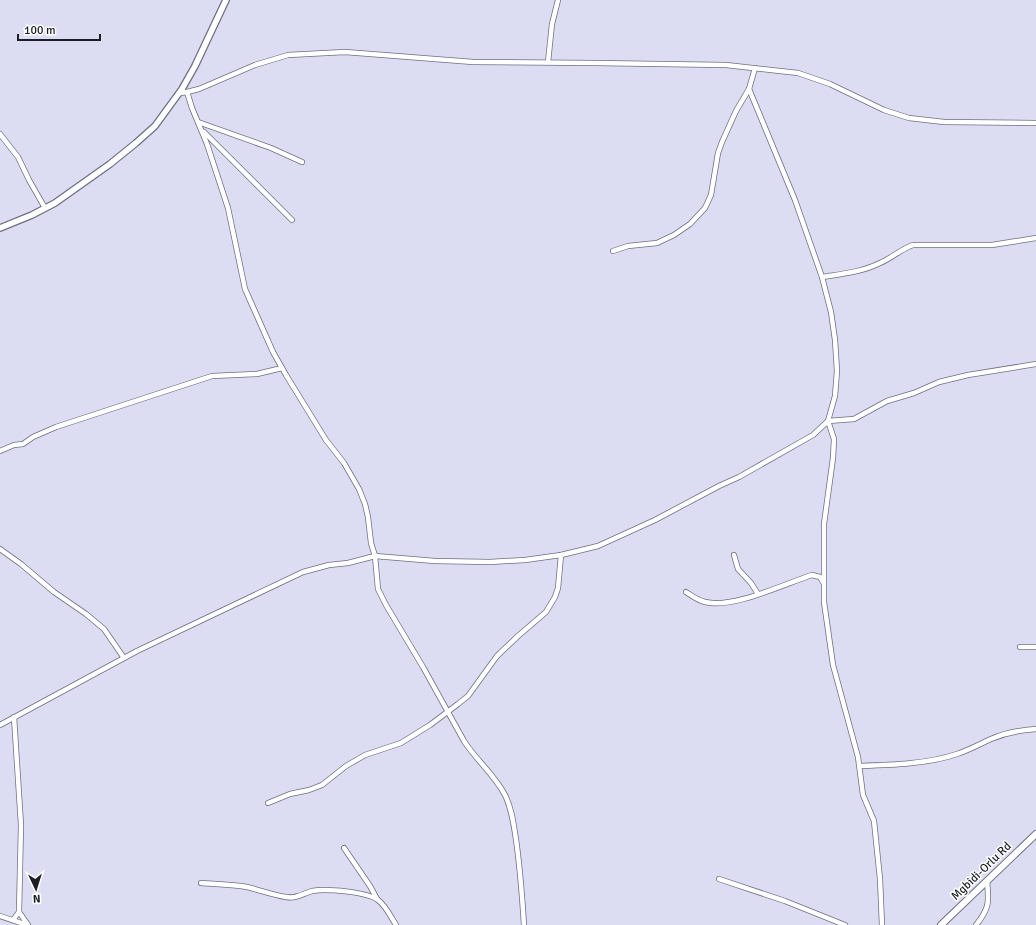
<svg xmlns="http://www.w3.org/2000/svg" width="1036" height="925" font-family="Signika,sans-serif">
<style>
.lines{fill:none;stroke-linecap:round;stroke-linejoin:round}
.minor-casing{stroke:#6e6f82;stroke-width:6}
.tertiary-casing{stroke:#6e6f82;stroke-width:8}
.secondary-casing{stroke:#6e6f82;stroke-width:8}
.minor{stroke:#fff;stroke-width:4.5}
.tertiary{stroke:#fff;stroke-width:5.5}
.secondary{stroke:#fff;stroke-width:6}
.labels{text-anchor:middle;stroke-width:3;stroke-linejoin:round;paint-order:stroke}
.street-label{font-size:12px;fill:#1d1e25;stroke:#fff}
</style>
<rect width="100%" height="100%" fill="#dcddf3"/>
<g class="lines">
<!-- minor casing -->
<g class="minor-casing">
<g id="minor">
<polyline points="548,62 552,24 558,0"/>
<polyline points="749,89 795,200 822,277 831,312 835,340 837,371 835,396 828,421 834,439 833,458 824,524 824,602 833,665 858,757 863,795 874,821 880,879 882,925"/>
<path d="M187,92l5,16 15,36 21,64 17,81 28,63 13,23 40,65 18,23 15,26 6,15 3,13 3,26 4,13 3,33 8,16 37,62 41,74c12,19 30,33 41,54 6,12 8,25 10,38 5,31 7,61 9,92"/>
<polyline points="180,93 187,92 199,89 255,65 288,55 345,52 473,62 595,63 726,65 798,73 830,84 884,110 909,118 944,122 1036,123"/>
<polyline points="198,122 271,148 302,162"/>
<polyline points="204,132 292,220"/>
<polyline points="0,134 18,157 29,180 45,208"/>
<polyline points="613,251 628,246 657,243 674,235 690,224 705,208 711,195 718,153 722,142 736,111 749,89 755,68"/>
<path d="M822,277c19,-3 40,-5 58,-14 12,-5 21,-14 33,-18h79l44,-7"/>
<polyline points="0,451 14,445 23,444 33,437 56,427 212,376 257,374 282,368"/>
<polyline points="0,549 21,564 54,592 86,614 104,629 124,658"/>
<polyline points="734,555 738,569 751,583 758,594"/>
<path d="M686,592c6,4 11,8 19,10 28,7 79,-18 107,-27l8,2 3,5"/>
<polyline points="1020,647 1036,647"/>
<polyline points="0,725 137,651 303,572 329,565 348,563 375,556 435,561 490,562 525,560 561,555 598,546 655,520 719,486 739,477 813,435 828,421 854,419 887,401 914,393 939,382 968,375 1036,364"/>
<path d="M860,766c32,-1 67,-2 97,-12 12,-4 23,-10 34,-15 14,-6 30,-9 45,-10"/>
<polyline points="268,803 290,794 309,790 322,785 346,766 365,755 401,743 430,725 458,704 468,696 497,656 518,636 546,612 555,597 558,588 561,555"/>
<polyline points="344,848 370,886 377,899"/>
<polyline points="719,879 785,901 845,925"/>
<path d="M201,883c15,1 31,1 46,4 13,3 25,8 39,10 10,2 16,-3 26,-6 14,-3 55,1 66,9 8,6 13,17 18,25"/>
<polyline points="19,912 28,925"/>
<polyline points="0,916 27,925"/>
<polyline points="13,920 19,912 21,825 14,717"/>
<path d="M976,925c14,-17 13,-24 11,-44"/>
</g>
</g>
<!-- tertiary casing -->
<g class="tertiary-casing">
<polyline id="tertiary" points="0,228 32,215 55,203 110,164 136,143 155,126 182,89 195,66 226,0"/>
</g>
<!-- secondary casing -->
<g class="secondary-casing">
<polyline id="secondary" points="941,925 1036,834"/>
</g>
<!-- minor -->
<use href="#minor" class="minor"/>
<!-- tertiary -->
<use href="#tertiary" class="tertiary"/>
<!-- secondary -->
<use href="#secondary" class="secondary"/>
</g>
<g class="labels">
<!-- street labels -->
<g class="street-label">
<text transform="translate(981 871) rotate(-44)" y="4">Mgbidi-Orlu Rd</text>
</g>
</g>
<!-- north arrow -->
<g transform="translate(36 889) rotate(176)" stroke="#ffffff" stroke-width="3" paint-order="stroke">
<path d="M0-3L7 15L0 10L-7 15Z" fill="#1d1e25"/>
<text y="-6" font-size="11" font-weight="bold" text-anchor="middle" fill="#1d1e25">N</text>
</g>
<!-- scale -->
<path d="M18 34v6h82v-6" fill="none" stroke="#1d1e25" stroke-width="2"/>
<text x="24" y="34" font-size="12" fill="#1d1e25" stroke="#ffffff" stroke-width="3" paint-order="stroke">100 m</text>
</svg>
